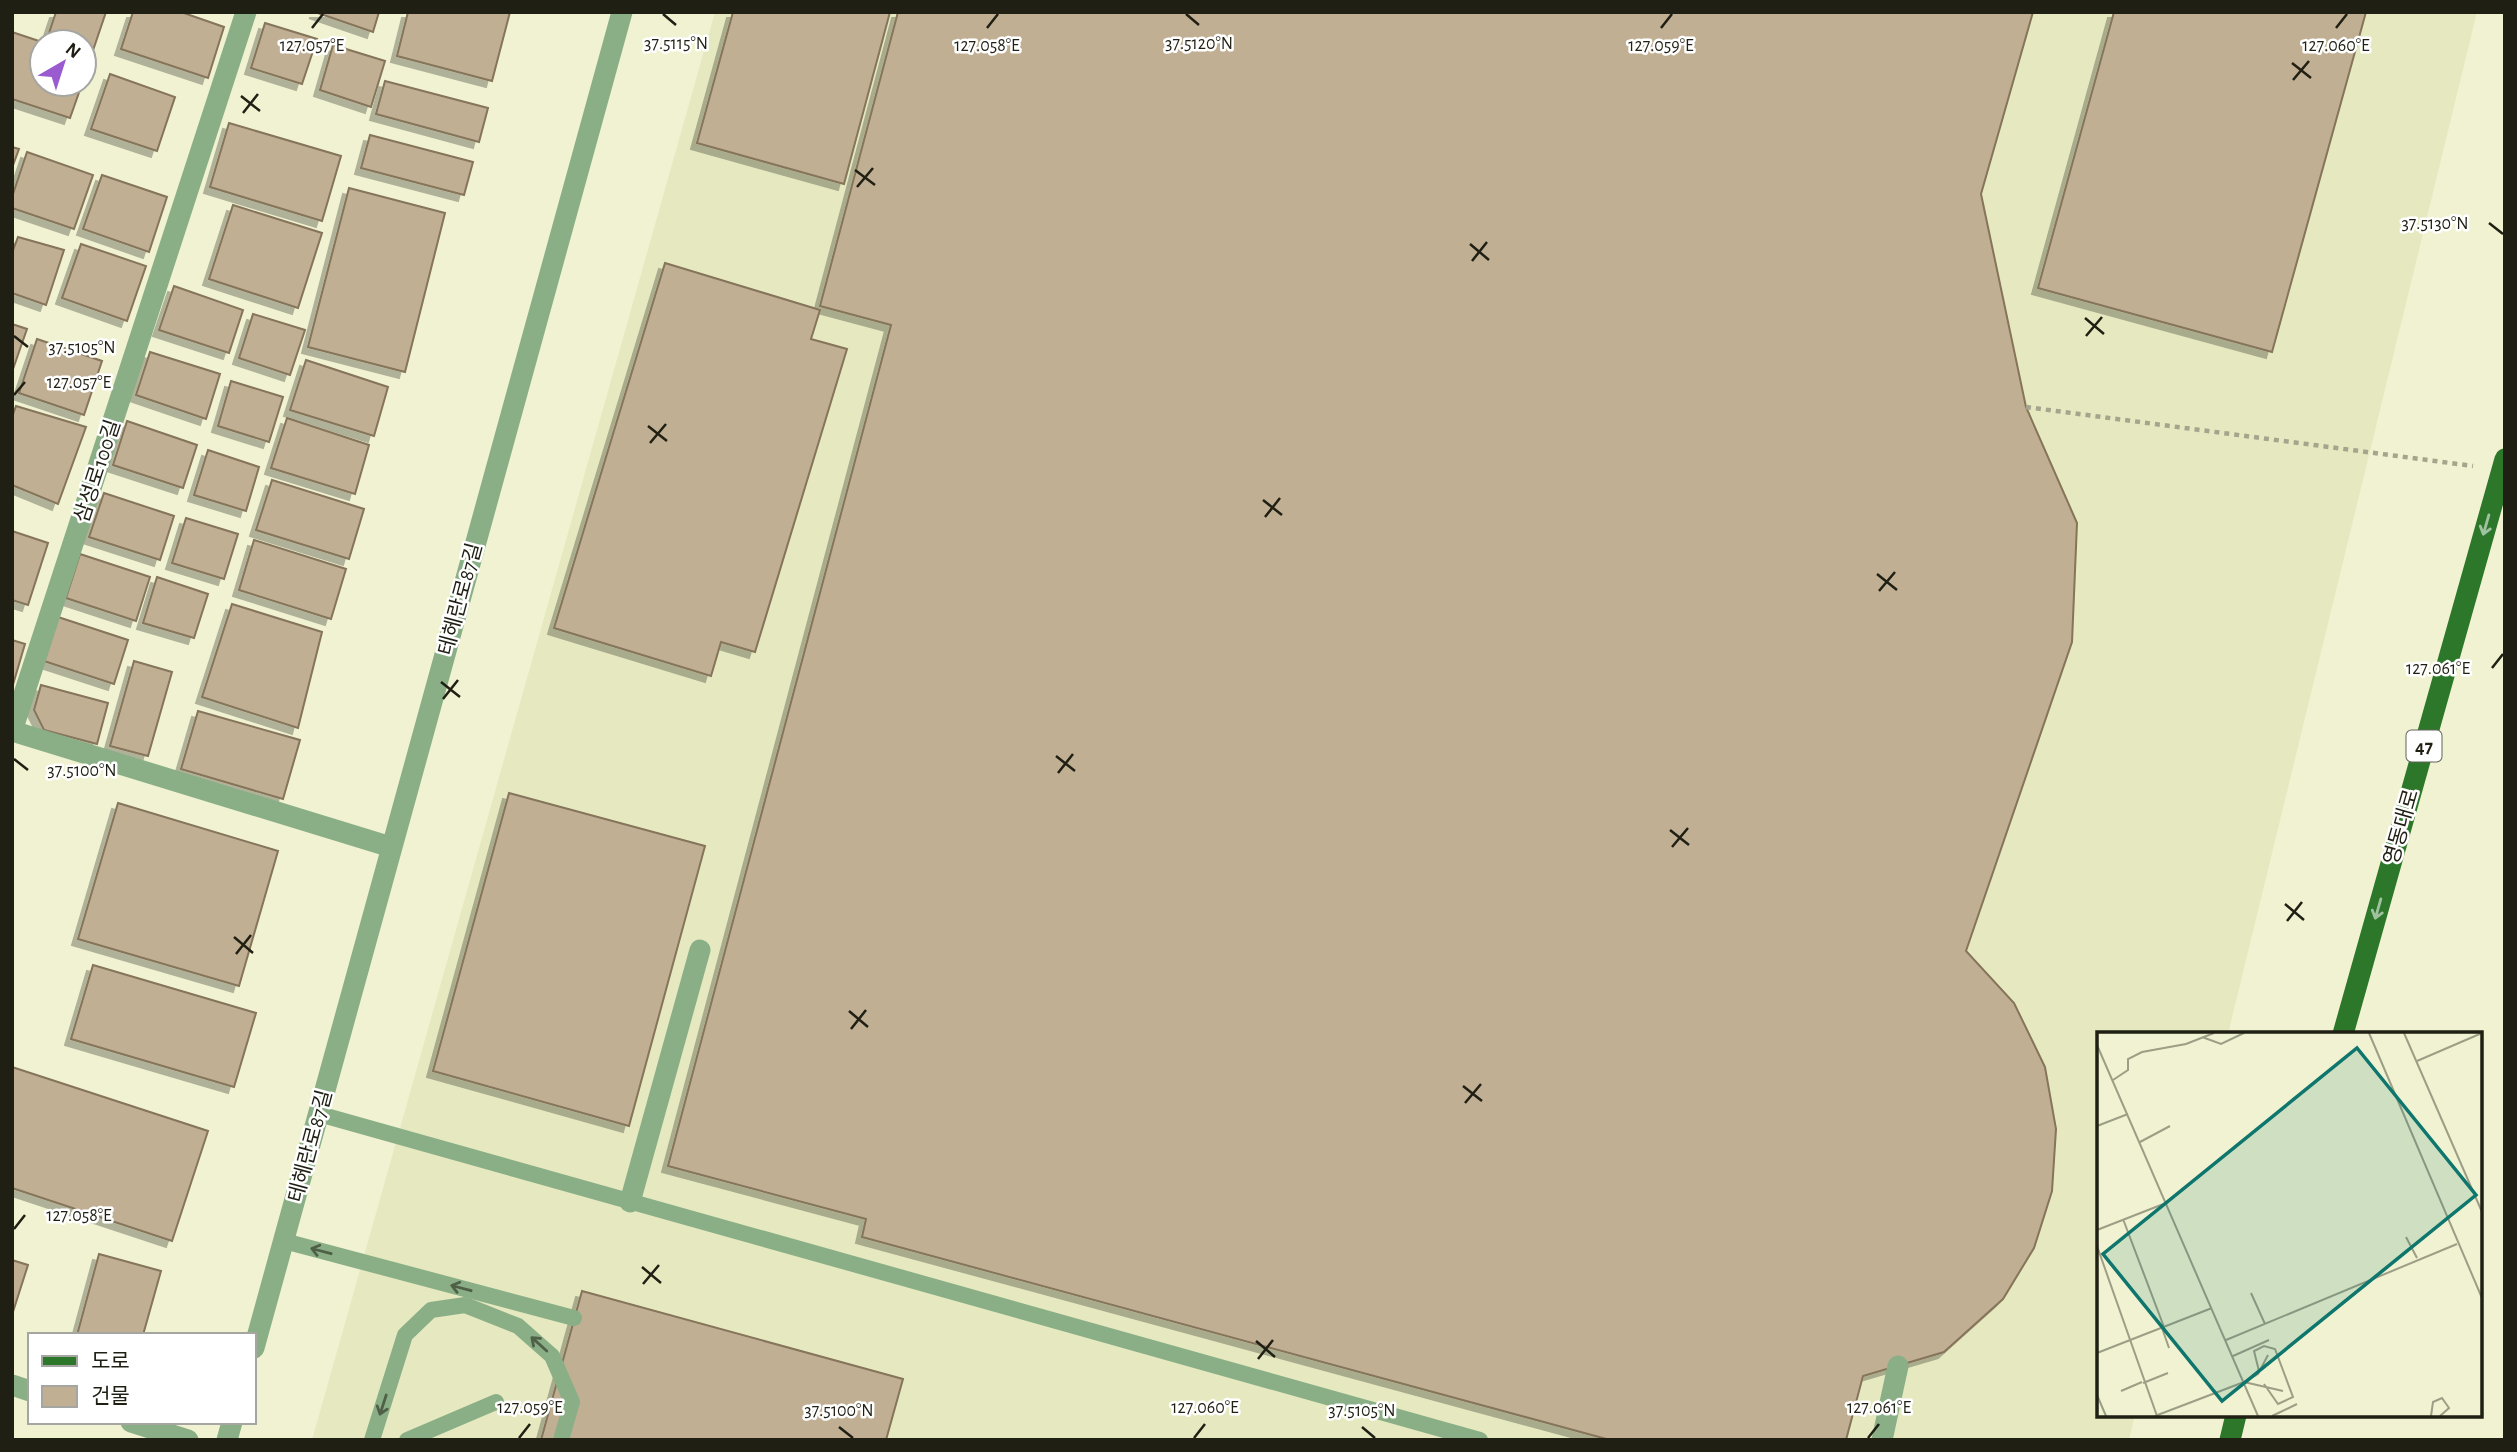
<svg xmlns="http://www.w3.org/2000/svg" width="2517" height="1452" font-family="'Alegreya Sans','Noto Sans KR',sans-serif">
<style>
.built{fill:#e6e9c0}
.building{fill:#c1af93;stroke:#85745a;stroke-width:2;filter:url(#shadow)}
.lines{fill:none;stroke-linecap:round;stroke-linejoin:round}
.path{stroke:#a4a58c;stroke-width:4.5;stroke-dasharray:5 5;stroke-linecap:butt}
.service{stroke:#8aaf87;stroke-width:16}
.minor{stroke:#8aaf87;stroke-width:21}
.tertiary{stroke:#8aaf87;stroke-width:21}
.primary{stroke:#2d772b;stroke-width:21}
.oneway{stroke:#a0c2a0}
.oneway2{stroke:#4f6047}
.ticks{fill:none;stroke:#1f1f13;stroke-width:2.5}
.labels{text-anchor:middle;stroke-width:5;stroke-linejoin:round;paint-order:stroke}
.shield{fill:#fff;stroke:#62625a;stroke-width:2}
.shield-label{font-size:19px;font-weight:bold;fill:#1f1f13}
.street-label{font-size:21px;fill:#1f1f13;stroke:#fff}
.inset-road{fill:none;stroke:#9c9e85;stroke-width:2}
.view{fill:#0f766e;fill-opacity:0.15;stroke:#0f766e;stroke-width:3.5}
.inset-edge{fill:none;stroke:#1f1f13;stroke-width:3.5}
.ticks-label{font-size:18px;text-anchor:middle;fill:#1f1f13;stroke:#fff;stroke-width:5;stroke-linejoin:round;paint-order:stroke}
</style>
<defs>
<filter id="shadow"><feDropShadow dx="-6" dy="6" stdDeviation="0" flood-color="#0004"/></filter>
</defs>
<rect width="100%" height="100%" fill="#f0f2d1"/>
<!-- built -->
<polygon class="built" points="715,12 2477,12 2228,1034 2099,1034 2099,1415 2135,1415 2129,1440 312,1440"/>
<!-- building -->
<g class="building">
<polygon points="56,12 106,12 84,77 84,42 46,42"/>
<polygon points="133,12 181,12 224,27 208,78 121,49"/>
<polygon points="315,12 379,12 373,32"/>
<polygon points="408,12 510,12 492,81 397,56"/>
<polygon points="733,12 890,12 844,184 697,143"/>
<polygon points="898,12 2033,12 1981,194 2026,407 2077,523 2072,642 1966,951 2014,1003 2045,1067 2056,1129 2052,1191 2034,1248 2003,1299 1944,1352 1863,1376 1846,1440 1610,1440 862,1237 866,1219 668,1166 891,325 820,306"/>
<polygon points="2114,12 2366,12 2272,352 2038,288"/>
<polygon points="265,23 317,39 302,84 251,68"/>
<polygon points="12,32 42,42 42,84 82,84 70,118 12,99"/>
<polygon points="333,45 385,61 371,107 320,90"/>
<polygon points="110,74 175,97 157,151 91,129"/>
<polygon points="385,81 488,108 479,142 376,114"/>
<polygon points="229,123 341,156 322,221 210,187"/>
<polygon points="370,135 473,162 464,195 361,168"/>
<polygon points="12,147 19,149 12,168"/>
<polygon points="27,152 93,175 74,229 12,208 12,197"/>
<polygon points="102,175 167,197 149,252 83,229"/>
<polygon points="349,188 445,213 405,372 308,347"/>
<polygon points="233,205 322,233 298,308 209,279"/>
<polygon points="18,237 64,250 46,305 12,293 12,253"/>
<polygon points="81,244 146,266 127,321 62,298"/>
<polygon points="665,263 820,310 811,339 847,349 755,652 721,642 711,676 554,628"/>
<polygon points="174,286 243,310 229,353 159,330"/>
<polygon points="253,314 305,330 290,375 239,358"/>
<polygon points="12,324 27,329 12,372"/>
<polygon points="37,339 102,361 84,415 19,393"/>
<polygon points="150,352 220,374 206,419 136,395"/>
<polygon points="306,360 388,387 374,436 290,410"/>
<polygon points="231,381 283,397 269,442 218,426"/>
<polygon points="16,406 86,427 58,504 12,485 12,417"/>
<polygon points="287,418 369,445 355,494 271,468"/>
<polygon points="127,421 197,445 183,488 113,465"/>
<polygon points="208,450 259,467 246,511 194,495"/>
<polygon points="272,480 364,509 349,559 256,530"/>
<polygon points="104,493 174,516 160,560 89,537"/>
<polygon points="186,518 238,534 224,579 172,563"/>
<polygon points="12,531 48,543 28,605 12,600"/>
<polygon points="254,540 346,569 331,619 239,590"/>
<polygon points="80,554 150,577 136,621 66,598"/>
<polygon points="157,577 208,594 194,638 143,623"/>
<polygon points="232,604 322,632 298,728 202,697"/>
<polygon points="58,617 128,640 114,684 44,661"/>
<polygon points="12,640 25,644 12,688"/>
<polygon points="134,661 172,672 148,756 110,746"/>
<polygon points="41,685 108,703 97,744 44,730 34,710"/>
<polygon points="198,711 300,740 283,799 181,769"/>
<polygon points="509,793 705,846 629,1126 433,1071"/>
<polygon points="118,803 278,851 239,986 78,939"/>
<polygon points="93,965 256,1013 234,1087 71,1039"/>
<polygon points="12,1067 208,1131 172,1241 12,1188"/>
<polygon points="99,1254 161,1271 143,1335 77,1335"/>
<polygon points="12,1260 28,1265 12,1315"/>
<polygon points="582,1291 903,1379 886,1440 541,1440"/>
</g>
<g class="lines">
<!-- path -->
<polyline class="path" points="2026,407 2473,466"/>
<!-- service -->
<g class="service">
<polyline points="319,1114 1480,1440"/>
<polyline points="284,1241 574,1318"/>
<polyline points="372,1440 405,1335 431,1310 465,1305 518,1326 552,1356 572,1402 561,1440"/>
<polyline points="407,1440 496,1402"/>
</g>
<!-- minor -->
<g class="minor">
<polyline points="12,731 246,12"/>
<polyline points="12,731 391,847"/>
<polyline points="630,1202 700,950"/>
<polyline points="12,1385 30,1391"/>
<polyline points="131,1422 188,1440"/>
<polyline points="1882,1440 1898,1366"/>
</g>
<!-- tertiary -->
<g class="tertiary">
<polyline points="254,1348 622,12"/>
<polyline points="227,1440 232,1422"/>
</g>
<!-- primary -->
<g class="primary">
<polyline points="2343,1034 2505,459"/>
<polyline points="2230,1440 2236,1415"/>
</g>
</g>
<!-- one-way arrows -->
<defs><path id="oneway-shaft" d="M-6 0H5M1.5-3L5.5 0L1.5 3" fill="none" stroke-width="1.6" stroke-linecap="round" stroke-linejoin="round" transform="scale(1.75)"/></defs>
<g class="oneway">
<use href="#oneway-shaft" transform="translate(2486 525) rotate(106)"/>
<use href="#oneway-shaft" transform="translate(2378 909) rotate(106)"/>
</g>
<g class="oneway2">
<use href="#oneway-shaft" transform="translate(321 1251) rotate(-165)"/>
<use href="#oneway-shaft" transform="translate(461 1288) rotate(-165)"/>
<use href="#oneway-shaft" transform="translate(539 1344) rotate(-138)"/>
<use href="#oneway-shaft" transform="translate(383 1405) rotate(108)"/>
</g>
<!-- ticks -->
<path class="ticks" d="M663,14l13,11M1186,14l13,11M312,28l11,-14M987,28l11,-14M1661,28l11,-14M2336,28l11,-14M2292,63l19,15M2293,80l16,-19M241,96l19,15M243,113l15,-19M855,170l20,15M857,187l16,-19M2489,223l14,11M1470,244l19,16M1472,261l15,-19M2085,318l19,16M14,336l14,11M2086,336l16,-19M14,395l11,-13M648,426l19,15M650,443l16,-19M1263,500l19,15M1265,517l15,-19M1877,574l20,16M1879,591l16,-19M2492,668l11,-14M441,682l19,15M443,699l15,-19M1056,756l19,15M14,759l14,11M1058,773l15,-19M1670,830l19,15M1672,847l16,-19M2285,904l19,16M2287,921l15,-19M234,937l19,16M236,954l15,-19M849,1011l19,16M851,1029l15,-19M1463,1086l19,15M1465,1103l16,-19M14,1229l11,-14M642,1267l19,16M643,1284l16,-19M1256,1341l19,16M1258,1359l15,-19M839,1427l14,11M1362,1427l13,11M519,1438l11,-14M1194,1438l11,-14M1868,1438l11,-14"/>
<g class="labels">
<!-- shield labels -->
<rect class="shield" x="2406.5" y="730.5" width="35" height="31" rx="5"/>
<g class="shield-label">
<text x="2424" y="753">47</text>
</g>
<!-- street labels -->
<g class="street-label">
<text transform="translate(97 471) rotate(-72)" y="7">삼성로100길</text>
<text transform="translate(460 599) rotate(-75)" y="7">테헤란로87길</text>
<text transform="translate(2401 827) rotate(-74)" y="7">영동대로</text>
<text transform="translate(310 1146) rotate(-75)" y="7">테헤란로87길</text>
</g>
</g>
<!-- overview -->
<g transform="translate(2097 1032)">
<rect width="385" height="385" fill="#f0f2d1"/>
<path class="inset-road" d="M272,1l113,265M307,1l78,179M105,5l19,7 23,-11M0,13l161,371M320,29l65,-28M16,48l15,-10v-11l14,-7 44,-8 28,-11M0,94l31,-12M43,110l30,-16M26,187l41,108M0,198l69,-27M309,205l11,21M0,214l60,170M154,261l14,31M65,296l7,20M129,308l231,-96M0,321l115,-45M136,324l36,-16M162,339l-5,-20 10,-5 11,3 18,48 -15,7 -14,-20M147,350l39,9M46,351l25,-10M24,359l21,-9M0,363l9,21M58,384l89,-34 14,-8 10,-19M175,384l25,-12M334,384l2,-14 9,-4 7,10 -9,8"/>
<path class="view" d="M260,16l119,147 -254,206 -119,-147z"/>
<rect width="385" height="385" class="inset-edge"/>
</g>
<g class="ticks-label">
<text x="676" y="49">37.5115°N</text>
<text x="1199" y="49">37.5120°N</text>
<text x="312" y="51">127.057°E</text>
<text x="987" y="51">127.058°E</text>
<text x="1661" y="51">127.059°E</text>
<text x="2336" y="51">127.060°E</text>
<text x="2435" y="229">37.5130°N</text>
<text x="82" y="353">37.5105°N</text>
<text x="79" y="388">127.057°E</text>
<text x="2438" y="674">127.061°E</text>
<text x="82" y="776">37.5100°N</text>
<text x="79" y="1221">127.058°E</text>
<text x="530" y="1413">127.059°E</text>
<text x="1205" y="1413">127.060°E</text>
<text x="1879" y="1413">127.061°E</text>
<text x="839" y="1416">37.5100°N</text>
<text x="1362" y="1416">37.5105°N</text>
</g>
<!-- border -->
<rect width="2517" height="1452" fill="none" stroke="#1f1f13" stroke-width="28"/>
<!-- legend -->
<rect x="28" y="1333" width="228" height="91" fill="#ffffff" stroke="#a5a5a1" stroke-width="2"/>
<rect x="42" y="1356" width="35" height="10" fill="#2d772b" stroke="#a5a5a1" stroke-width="2"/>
<text x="91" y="1368" font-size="21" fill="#1f1f13">도로</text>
<rect x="42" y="1386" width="35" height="21" fill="#c1af93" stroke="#a5a5a1" stroke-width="2"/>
<text x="91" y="1403" font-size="21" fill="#1f1f13">건물</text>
<!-- north arrow -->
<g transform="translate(63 63) rotate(39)"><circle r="33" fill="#ffffff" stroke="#a5a5a1" stroke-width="2"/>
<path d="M0-5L12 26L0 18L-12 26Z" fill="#9a5ad0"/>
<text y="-10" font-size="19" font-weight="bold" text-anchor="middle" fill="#1f1f13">N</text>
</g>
</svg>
